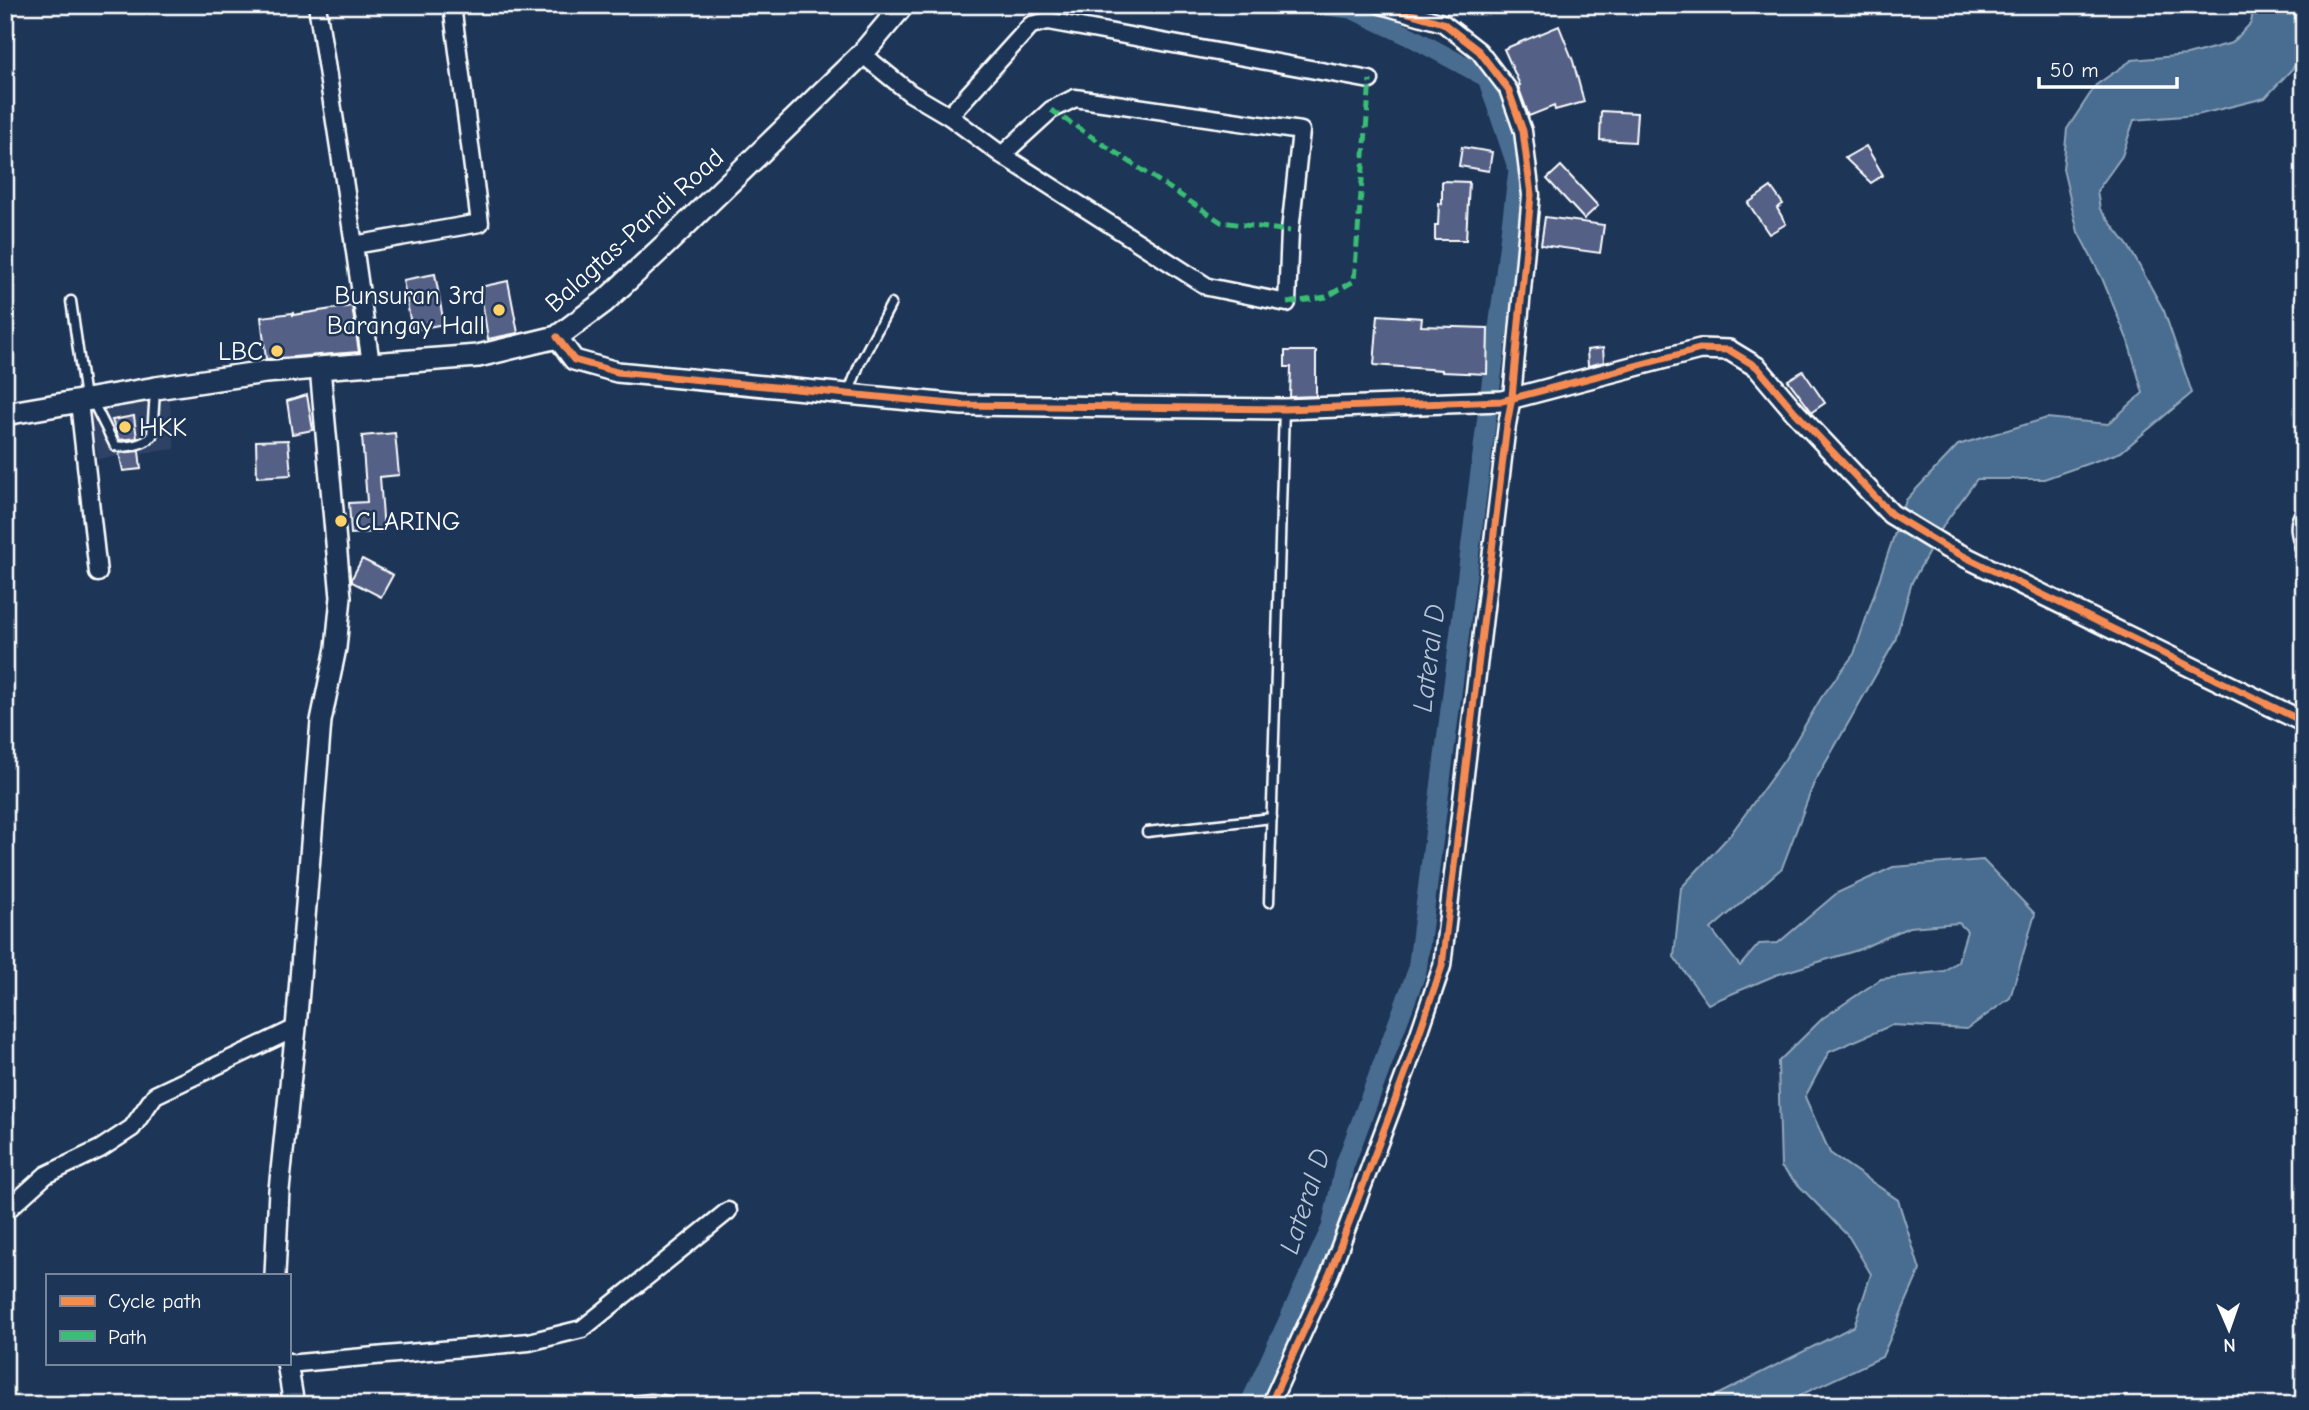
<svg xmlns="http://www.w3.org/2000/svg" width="2309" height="1410" font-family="'Comic Neue',sans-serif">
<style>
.built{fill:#2e4265}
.water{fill:#496d90;stroke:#92a7bc;stroke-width:2}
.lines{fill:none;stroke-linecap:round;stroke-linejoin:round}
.canal{stroke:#496d90;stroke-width:19}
.building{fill:#546087;stroke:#fff;stroke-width:2}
.service-casing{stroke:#fff;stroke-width:13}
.minor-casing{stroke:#fff;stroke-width:21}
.tertiary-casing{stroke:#fff;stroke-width:24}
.secondary-casing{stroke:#fff;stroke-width:26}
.service{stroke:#1d3557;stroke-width:8}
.minor{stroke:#1d3557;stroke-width:16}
.tertiary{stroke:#1d3557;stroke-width:19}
.secondary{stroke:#1d3557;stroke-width:21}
.quiet{stroke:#3abd76;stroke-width:5;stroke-dasharray:10 5;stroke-linecap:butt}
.cycleway-casing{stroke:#1d3557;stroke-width:11}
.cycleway{stroke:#f68b52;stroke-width:7}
.poi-dot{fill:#ffd166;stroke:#1d3557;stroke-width:2.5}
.labels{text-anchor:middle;stroke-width:5;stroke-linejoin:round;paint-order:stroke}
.street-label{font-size:26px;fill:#fff;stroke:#1d3557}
.poi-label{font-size:26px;fill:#fff;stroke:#1d3557;text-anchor:end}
.water-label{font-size:28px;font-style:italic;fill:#b6c5d3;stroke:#1d3557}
</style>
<rect width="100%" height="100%" fill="#1d3557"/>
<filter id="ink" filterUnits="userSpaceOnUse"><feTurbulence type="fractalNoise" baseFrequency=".0143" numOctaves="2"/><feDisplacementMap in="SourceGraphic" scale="14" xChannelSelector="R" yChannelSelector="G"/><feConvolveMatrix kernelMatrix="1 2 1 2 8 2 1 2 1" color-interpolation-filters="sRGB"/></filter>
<g filter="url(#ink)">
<!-- built -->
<polygon class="built" points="169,394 175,449 98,459 89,407"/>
<!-- water -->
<polygon class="water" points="2254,5 2304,5 2304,56 2265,98 2197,115 2134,120 2122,156 2097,191 2100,209 2129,247 2164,311 2192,393 2121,452 2044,479 1977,479 1945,523 1912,582 1895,641 1814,783 1782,868 1711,929 1740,966 1759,944 1778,943 1837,893 1893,867 1983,860 2035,914 2010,998 1967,1029 1892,1025 1829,1052 1805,1097 1830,1153 1898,1200 1920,1270 1882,1357 1800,1395 1785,1405 1697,1405 1854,1326 1871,1274 1849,1237 1781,1167 1778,1062 1823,1018 1881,979 1944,971 1958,961 1967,931 1959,923 1909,927 1858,950 1776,975 1708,1004 1674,957 1681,888 1730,835 1785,759 1821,698 1854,654 1906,500 1958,445 2047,418 2108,424 2143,393 2128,341 2102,278 2078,232 2063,169 2067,129 2096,85 2132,60 2187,55 2232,43 2251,23"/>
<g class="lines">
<!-- canal -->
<polyline class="canal" points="1249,1405 1331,1228 1344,1167 1417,971 1518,170 1487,78 1411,37 1351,9 1318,5"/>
</g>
<!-- building -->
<g class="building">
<polygon points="1559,26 1573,61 1584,102 1555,110 1554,106 1529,116 1518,86 1520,85 1504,49"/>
<polygon points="1601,111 1637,113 1635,142 1600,140"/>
<polygon points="1866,146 1883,175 1871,183 1845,158"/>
<polygon points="1462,147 1492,152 1489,171 1459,166"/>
<polygon points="1561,166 1598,206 1584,219 1547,179"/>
<polygon points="1442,181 1469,182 1466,240 1435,240 1435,225 1438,225 1439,203 1442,204"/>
<polygon points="1771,187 1783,204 1777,208 1786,224 1769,234 1748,203"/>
<polygon points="1545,217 1604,225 1600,253 1541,245"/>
<polygon points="435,274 444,324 412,330 403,280"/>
<polygon points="508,281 518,333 488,339 480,287"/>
<polygon points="352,306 359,352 266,359 261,317 293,313 293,315"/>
<polygon points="1378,315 1422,318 1421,326 1488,328 1487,374 1442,372 1442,370 1374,365"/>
<polygon points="1603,348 1604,362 1588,366 1587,350"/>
<polygon points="1285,351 1316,351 1316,396 1290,397 1291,367 1285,367"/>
<polygon points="1803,371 1825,403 1812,412 1788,380"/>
<polygon points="307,395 313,430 292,434 287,401"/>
<polygon points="134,416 137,438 119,440 112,420"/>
<polygon points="395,433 399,475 380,477 384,531 351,534 349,503 367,502 362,436"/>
<polygon points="288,440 291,475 257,477 256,441"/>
<polygon points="139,451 141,469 123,471 119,453"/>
<polygon points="362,559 393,575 381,597 352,582 352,578"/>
</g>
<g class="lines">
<!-- service casing -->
<g class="service-casing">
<g id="service">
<polyline points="71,301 85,398"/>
<polyline points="848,394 860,363 891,304"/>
<path d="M92,400l23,46c11,2 29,-1 37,-10l3,-45"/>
<polyline points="1147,832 1272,818"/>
<polyline points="1269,902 1284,409"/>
</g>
</g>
<!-- minor casing -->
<g class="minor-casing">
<g id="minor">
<polyline points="317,5 354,245 480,223 452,5"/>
<polyline points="862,54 910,93 949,116"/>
<polyline points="1002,155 1051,110 1075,98 1301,131 1290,231 1287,303 1208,287 1002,155 949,116 1031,25 1048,21 1370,80"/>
<polyline points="354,245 371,364"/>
<polyline points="79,402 98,573"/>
<path d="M2304,514c-8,10 -3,23 0,34"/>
<polyline points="5,1212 46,1175 100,1149 132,1128 155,1095 296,1028"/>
<polyline points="287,1364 529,1342 582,1329 728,1211"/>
<polyline points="628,1405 651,1403 670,1405"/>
<polyline points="1270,1405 1330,1273 1408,1066 1442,966 1507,425 1512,397 1531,195 1523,131 1508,89 1479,51 1443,23 1381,5"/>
</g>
</g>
<!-- tertiary casing -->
<g class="tertiary-casing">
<g id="tertiary">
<polyline points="557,337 574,360 617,372 962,405 1284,409 1502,401 1700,349 1729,350 1757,367 1795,412 1891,514 1947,548 2304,722"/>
<polyline points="275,1275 279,1190 296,1028 321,721 336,648 341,597 320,368"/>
<polyline points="287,1363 294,1405"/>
</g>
</g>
<!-- secondary casing -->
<g class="secondary-casing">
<polyline id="secondary" points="5,414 156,388 265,372 478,356 557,337 604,302 666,244 862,54 903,5"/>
</g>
<!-- service -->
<use href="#service" class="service"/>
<!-- minor -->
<use href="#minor" class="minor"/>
<!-- tertiary -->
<use href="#tertiary" class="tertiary"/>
<!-- secondary -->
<use href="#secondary" class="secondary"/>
<!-- quiet -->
<g class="quiet">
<polyline points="1051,110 1221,222 1290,231"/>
<polyline points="1287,303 1326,297 1354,281 1370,80"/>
</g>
<!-- cycleway casing -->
<g class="cycleway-casing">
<g id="cycleway">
<polyline points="557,337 574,360 617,372 962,405 1284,409 1502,401 1700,349 1729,350 1757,367 1795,412 1891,514 1947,548 2304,722"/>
<polyline points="1270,1405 1330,1273 1408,1066 1442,966 1507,425 1512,397 1531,195 1523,131 1508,89 1479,51 1443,23 1381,5"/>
</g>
</g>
<!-- cycleway -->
<use href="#cycleway" class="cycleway"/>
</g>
</g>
<!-- markers -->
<g class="poi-dot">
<circle cx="499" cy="310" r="7"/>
<circle cx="277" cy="351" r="7"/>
<circle cx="125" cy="427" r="7"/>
<circle cx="341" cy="521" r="7"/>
</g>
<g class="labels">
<!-- street labels -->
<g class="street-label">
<text transform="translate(634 230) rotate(-42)" y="9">Balagtas-Pandi Road</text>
</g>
<!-- poi labels -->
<g class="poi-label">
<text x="485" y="304">Bunsuran 3rd<tspan x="485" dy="30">Barangay Hall</tspan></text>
<text x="263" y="360">LBC</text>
<text x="139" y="436" text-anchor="start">HKK</text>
<text x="355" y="530" text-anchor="start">CLARING</text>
</g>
<!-- water labels -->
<g class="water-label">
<text transform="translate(1428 658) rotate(-83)" y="10">Lateral D</text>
<text transform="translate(1304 1201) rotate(-72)" y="10">Lateral D</text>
</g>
</g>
<!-- margin -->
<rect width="2309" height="1410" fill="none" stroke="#1d3557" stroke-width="28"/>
<rect x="14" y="14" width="2281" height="1382" fill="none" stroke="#fff" stroke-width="2.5" filter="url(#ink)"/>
<!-- legend -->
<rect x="46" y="1274" width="245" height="91" fill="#1d3557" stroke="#77869a" stroke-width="2"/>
<rect x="60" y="1296" width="35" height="10" fill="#f68b52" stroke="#77869a" stroke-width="2"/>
<text x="108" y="1308" font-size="21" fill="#ffffff">Cycle path</text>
<rect x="60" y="1331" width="35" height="10" fill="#3abd76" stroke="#77869a" stroke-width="2"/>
<text x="108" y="1344" font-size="21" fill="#ffffff">Path</text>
<!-- north arrow -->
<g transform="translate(2229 1329) rotate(178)" stroke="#1d3557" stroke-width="5" paint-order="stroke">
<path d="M0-5L12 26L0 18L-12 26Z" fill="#ffffff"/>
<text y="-10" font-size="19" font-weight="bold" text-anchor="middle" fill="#ffffff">N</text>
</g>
<!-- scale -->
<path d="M2039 77v10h138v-10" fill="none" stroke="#ffffff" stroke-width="3.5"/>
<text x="2050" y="77" font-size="21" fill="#ffffff" stroke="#1d3557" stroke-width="5" paint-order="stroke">50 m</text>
</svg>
